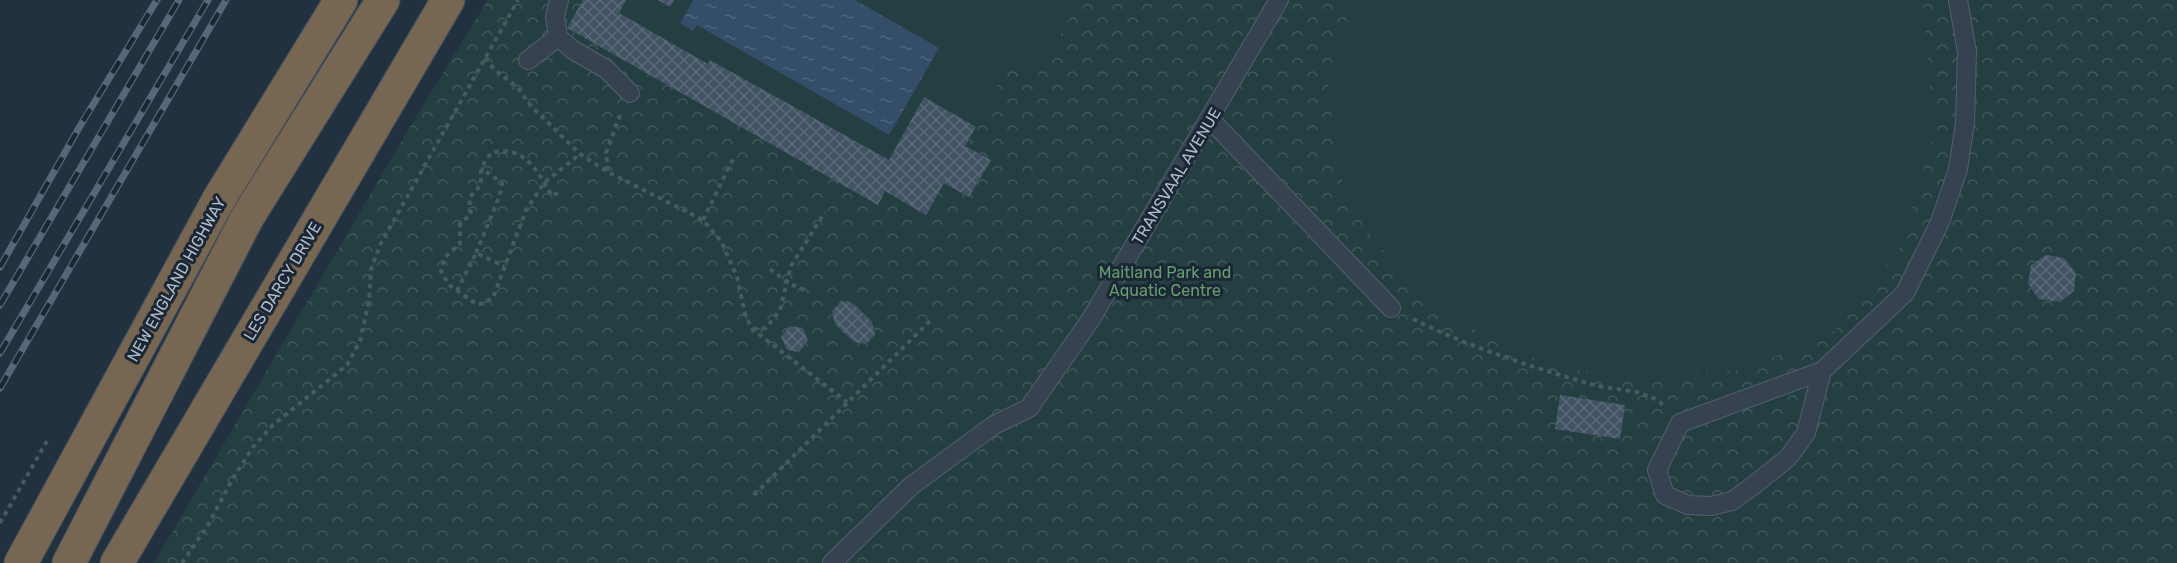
<svg xmlns="http://www.w3.org/2000/svg" width="2177" height="563" font-family="Rubik,sans-serif">
<style>
.park{fill:url(#park-crowns)}
.pitch{fill:#243f41}
.water{fill:url(#water-ripples)}
.building{fill:url(#building-cross-hatch)}
.lines{fill:none;stroke-linecap:round;stroke-linejoin:round}
.lane-casing{stroke:#54606e;stroke-width:20}
.highway-casing{stroke:#414d5b;stroke-width:35}
.path{stroke:#425d5e;stroke-width:4;stroke-dasharray:4.5 4.5;stroke-linecap:butt}
.lane{stroke:#364250;stroke-width:18}
.highway{stroke:#766652;stroke-width:33}
.rail-casing{stroke:#586777;stroke-width:7}
.rail{stroke:#1b2735;stroke-width:4.5;stroke-dasharray:14;stroke-linecap:butt}
.labels{text-anchor:middle;stroke-width:6;stroke-linejoin:round;paint-order:stroke}
.street-label{font-size:16px;fill:#b2bdcb;stroke:#1b2735}
.park-label{font-size:16px;fill:#679e70;stroke:#1b2735}
</style>
<defs>
<pattern id="park-crowns" width="20" height="18" patternUnits="userSpaceOnUse" patternTransform="scale(1.5)"><rect width="20" height="18" fill="#243f41"/><path d="M2 6a3 3 0 1 1 6 0M12 15a3 3 0 1 1 6 0" fill="none" stroke="#41595b"/></pattern>
<pattern id="water-ripples" width="26" height="14" patternUnits="userSpaceOnUse" patternTransform="scale(1.5)"><rect width="26" height="14" fill="#344d69"/><path d="M2 4q2-2 4 0t4 0M15 11q2-2 4 0t4 0" fill="none" stroke="#4f657d"/></pattern>
<pattern id="building-cross-hatch" width="8" height="8" patternUnits="userSpaceOnUse" patternTransform="scale(1.5)"><rect width="8" height="8" fill="#425364"/><path d="M0 0l8 8M0 8l8-8" fill="none" stroke="#5b6a79"/></pattern>
</defs>
<rect width="100%" height="100%" fill="#223140"/>
<!-- park -->
<polygon class="park" points="488,0 2177,0 2177,563 154,563 410,127"/>
<!-- pitch -->
<g class="pitch">
<polygon points="583,0 1080,0 1035,80 1007,66 976,127 926,215 886,191 878,205 567,28"/>
<polygon points="1354,0 1922,0 1934,134 1901,246 1836,330 1744,370 1606,377 1517,353 1445,312 1374,241 1337,170 1328,76"/>
</g>
<!-- water -->
<polygon class="water" points="693,0 855,0 939,48 889,135 697,25 693,31 680,23"/>
<!-- building -->
<g class="building">
<polygon points="583,0 626,0 619,13 708,64 710,60 889,160 924,97 976,127 965,146 991,160 969,197 944,183 926,215 885,191 878,205 567,28"/>
<polygon points="658,0 674,0 670,7"/>
<polygon points="2046,255 2064,258 2076,273 2074,291 2060,302 2039,299 2028,284 2031,265"/>
<polygon points="841,301 854,304 872,322 875,335 866,344 854,342 835,324 832,311"/>
<polygon points="790,326 803,328 808,341 799,352 787,350 781,337"/>
<polygon points="1560,395 1625,405 1620,439 1555,429"/>
</g>
<g class="lines">
<!-- lane casing -->
<g class="lane-casing">
<g id="lane">
<polyline points="559,0 555,17 558,37 573,50 606,69 630,93"/>
<polyline points="528,60 558,37"/>
<polyline points="1210,119 1391,308"/>
<polyline points="1822,371 1806,433 1788,458 1754,485 1732,501 1711,506 1688,505 1665,495 1657,470 1680,423 1822,371 1905,293 1940,222 1958,169 1965,123 1967,52 1958,0"/>
<polyline points="832,563 911,486 994,425 1029,408 1091,319 1279,0"/>
</g>
</g>
<!-- highway casing -->
<g class="highway-casing">
<g id="highway">
<polyline points="21,563 219,199 341,0"/>
<polyline points="69,563 247,218 383,0"/>
<polyline points="117,563 448,0"/>
</g>
</g>
<!-- path -->
<g class="path">
<polyline points="485,58 495,70 518,88 531,106 580,154 608,172 703,220 721,241 737,277 745,314 752,329 847,402"/>
<polyline points="608,171 606,153 620,115"/>
<path d="M558,193l-6,3c-15,-25 -27,-52 -61,-43l-10,15v17l-12,13 2,16 -11,10v20l-15,13 -4,14 8,14 29,20 15,-7 33,-88 18,-27 36,-29"/>
<polyline points="703,220 734,157"/>
<polyline points="476,253 500,195 502,183 481,168"/>
<polyline points="770,269 788,283 809,292"/>
<polyline points="457,291 476,253 504,266"/>
<path d="M1413,319c56,28 118,48 178,65 23,7 56,4 73,22"/>
<polyline points="753,329 766,328 780,310 791,266 825,212"/>
<polyline points="754,495 930,321"/>
<polyline points="0,523 47,441"/>
<polyline points="182,563 208,525 233,478 253,447 273,425 347,365 360,341 369,301 371,269 381,243 518,0"/>
</g>
<!-- lane -->
<use href="#lane" class="lane"/>
<!-- highway -->
<use href="#highway" class="highway"/>
<!-- rail casing -->
<g class="rail-casing">
<g id="rail">
<polyline points="0,267 80,126 157,0"/>
<polyline points="0,305 179,0"/>
<polyline points="0,353 208,0"/>
<polyline points="0,388 226,0"/>
</g>
</g>
<!-- rail -->
<use href="#rail" class="rail"/>
</g>
<g class="labels">
<!-- street labels -->
<g class="street-label">
<text transform="translate(1176 176) rotate(-59)" y="6">TRANSVAAL AVENUE</text>
<text transform="translate(176 279) rotate(-61)" y="6">NEW ENGLAND HIGHWAY</text>
<text transform="translate(282 281) rotate(-59)" y="6">LES DARCY DRIVE</text>
</g>
<!-- park labels -->
<g class="park-label">
<text x="1165" y="278">Maitland Park and<tspan x="1165" dy="18">Aquatic Centre</tspan></text>
</g>
</g>
</svg>
